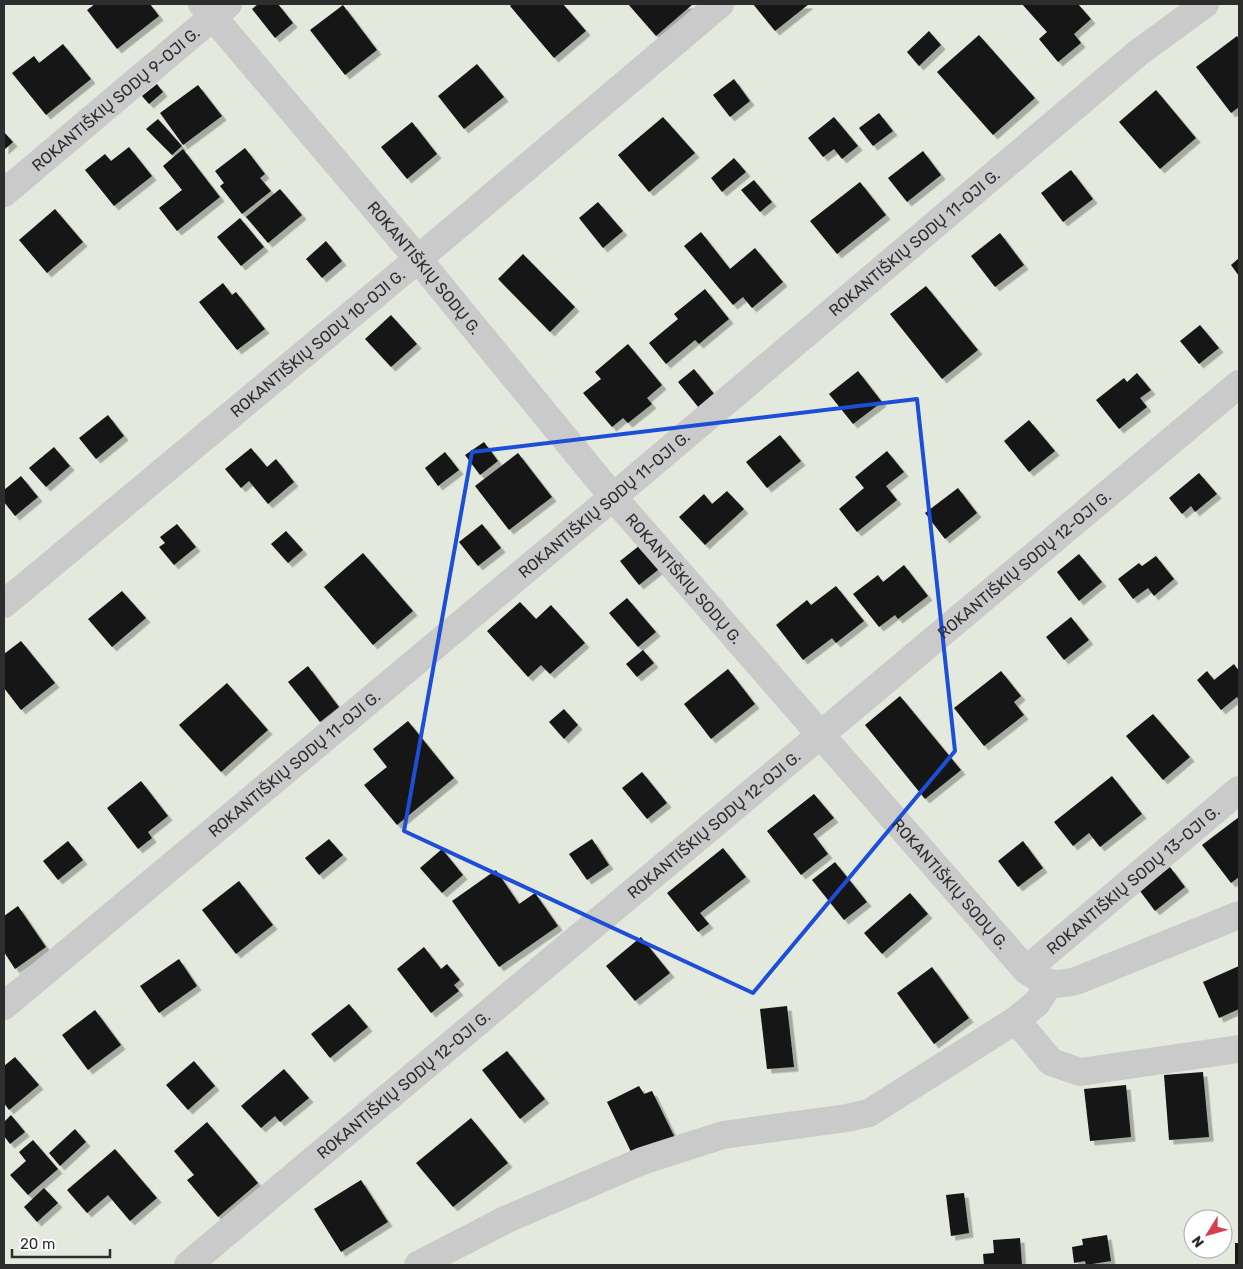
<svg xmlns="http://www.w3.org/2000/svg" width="1243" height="1269" font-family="Rubik,sans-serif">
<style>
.green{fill:#e3e9dc;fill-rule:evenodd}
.building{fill:#141414;filter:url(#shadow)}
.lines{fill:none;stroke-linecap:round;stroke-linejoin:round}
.minor{stroke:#cacaca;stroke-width:28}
.marked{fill:none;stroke:#1d4ed8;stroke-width:4;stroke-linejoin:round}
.labels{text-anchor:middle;stroke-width:5;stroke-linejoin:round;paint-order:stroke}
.street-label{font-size:16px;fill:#2d2d2d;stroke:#fff}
</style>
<defs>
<filter id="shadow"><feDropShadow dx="4.5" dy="4.5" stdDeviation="0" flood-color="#0004"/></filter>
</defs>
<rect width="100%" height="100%" fill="#fff"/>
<!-- green -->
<path class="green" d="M4,4h1235v1261h-1235zM1193,1219h30v30h-30z"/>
<!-- building -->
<g class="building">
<polygon points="95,4 150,4 159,16 117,49 87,10"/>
<polygon points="258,4 278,4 293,23 275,38 252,9"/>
<polygon points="512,4 563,4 586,31 554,58 510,6"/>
<polygon points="628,4 693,4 656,36"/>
<polygon points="753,4 809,4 775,31"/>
<polygon points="1022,4 1078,4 1091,19 1074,34 1081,43 1058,62 1039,39 1047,32"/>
<polygon points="343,5 377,50 345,75 310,30"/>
<polygon points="929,31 941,45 919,66 907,52"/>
<polygon points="979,35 1035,98 993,135 937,72"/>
<polygon points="1237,36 1239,39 1239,107 1231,113 1196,67"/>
<polygon points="63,44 91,79 46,115 12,73 34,56 39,63"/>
<polygon points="477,64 504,97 464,129 438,96"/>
<polygon points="734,79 750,101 730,117 713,95"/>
<polygon points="157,84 163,92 149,104 142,96"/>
<polygon points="198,85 222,116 183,145 160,113"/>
<polygon points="1156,90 1196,138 1160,169 1119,122"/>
<polygon points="879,113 893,131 873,146 859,128"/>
<polygon points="663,117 695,153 649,192 618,155"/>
<polygon points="834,117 858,146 842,159 834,149 823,157 808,138"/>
<polygon points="158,119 182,146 172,155 146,129"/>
<polygon points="412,122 437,154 407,179 381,147"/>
<polygon points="4,132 13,142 4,150"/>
<polygon points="129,147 152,176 114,206 85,170 105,154 111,161"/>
<polygon points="245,148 265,174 260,178 271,191 242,214 220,186 224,183 215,171"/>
<polygon points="183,149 220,197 177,231 159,208 182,190 163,166"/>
<polygon points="923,151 941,175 907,202 888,178"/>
<polygon points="734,158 746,172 722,192 711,178"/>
<polygon points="1071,170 1093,199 1063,222 1041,193"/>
<polygon points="754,180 772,202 760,212 741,190"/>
<polygon points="860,182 886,215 837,254 810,221"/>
<polygon points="280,189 302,215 268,243 246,217"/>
<polygon points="598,202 623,231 603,248 579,218"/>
<polygon points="55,209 83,242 47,273 19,240"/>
<polygon points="240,218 264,247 241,266 217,237"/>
<polygon points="701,232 730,269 755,248 783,282 752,308 743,297 733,305 684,246"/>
<polygon points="1000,233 1024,265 995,287 971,256"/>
<polygon points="326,241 342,261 322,278 306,259"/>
<polygon points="523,254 575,307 550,332 498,279"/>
<polygon points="1239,258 1239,276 1231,265"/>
<polygon points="223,283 232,295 236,292 265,329 237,350 199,302"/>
<polygon points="926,286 978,350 942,379 890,314"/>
<polygon points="705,289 729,319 699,344 695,340 666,364 649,343 678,319 674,314"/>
<polygon points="391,315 417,344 391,367 365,339"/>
<polygon points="1200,325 1219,348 1199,364 1180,341"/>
<polygon points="628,344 662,385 647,398 652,404 628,423 623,418 612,427 583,393 601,379 595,372"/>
<polygon points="694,369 715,395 699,408 678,382"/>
<polygon points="858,371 882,402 853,424 829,394"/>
<polygon points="1137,373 1151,390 1140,398 1147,407 1119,429 1096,400 1124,378 1127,382"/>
<polygon points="108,415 124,436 96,459 79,438"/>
<polygon points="1029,420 1055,451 1029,472 1004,441"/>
<polygon points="780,435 801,461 767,488 746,462"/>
<polygon points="484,442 498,461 480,475 465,455"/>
<polygon points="54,447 70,466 46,487 29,468"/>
<polygon points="251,448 267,467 276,459 294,482 268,504 249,481 241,488 225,469"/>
<polygon points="887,451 904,472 886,486 897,500 857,532 839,509 864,488 855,477"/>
<polygon points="445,452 459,470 438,486 425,468"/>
<polygon points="518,453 552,497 509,530 475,486"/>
<polygon points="1199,473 1217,494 1195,512 1191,506 1182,514 1169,498"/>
<polygon points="21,476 38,497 15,516 4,502 4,490"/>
<polygon points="958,488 977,513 945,539 925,513"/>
<polygon points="727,491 744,509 705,545 679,517 704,494 712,504"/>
<polygon points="177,524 196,547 174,565 159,547 165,543 160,537"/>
<polygon points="482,524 501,548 478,566 459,542"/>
<polygon points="286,531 303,550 288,563 271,544"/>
<polygon points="644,542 663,566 639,585 620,561"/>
<polygon points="363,553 413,611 373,645 324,587"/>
<polygon points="1079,554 1102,582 1079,601 1057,572"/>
<polygon points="1156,556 1174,579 1154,596 1148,588 1133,599 1118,579 1139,563 1142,566"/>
<polygon points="904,565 928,596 898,619 895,615 879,627 853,594 878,575 883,582"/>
<polygon points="836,586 864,621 836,643 832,638 803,660 776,625 807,600 811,605"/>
<polygon points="122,591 146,618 112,647 88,619"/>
<polygon points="627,598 656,632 638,647 609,613"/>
<polygon points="520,602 536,619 551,605 585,643 550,674 541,665 528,677 487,631"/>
<polygon points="1071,617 1089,640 1064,660 1046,637"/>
<polygon points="21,641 55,683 21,710 4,688 4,654"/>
<polygon points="643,650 654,663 637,677 626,664"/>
<polygon points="1234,664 1239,671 1239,700 1237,697 1221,710 1197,680 1207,671 1214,680"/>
<polygon points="308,666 339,707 320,722 288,682"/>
<polygon points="728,669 755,704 711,739 684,704"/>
<polygon points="1001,671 1021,696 1014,702 1024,715 984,746 954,708"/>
<polygon points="227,683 268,730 221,772 179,725"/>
<polygon points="900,696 961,770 925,799 865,725"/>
<polygon points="564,709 578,725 564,739 549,722"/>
<polygon points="1153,714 1190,757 1163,780 1126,736"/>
<polygon points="408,721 454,778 397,825 364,785 387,767 373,749"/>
<polygon points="642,772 667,803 647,819 622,788"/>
<polygon points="1112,776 1142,814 1100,847 1089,833 1073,846 1054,822"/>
<polygon points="141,781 168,816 148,832 152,838 138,849 107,808"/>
<polygon points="814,794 834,818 813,834 828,854 801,875 767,831"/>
<polygon points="1239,817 1239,877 1231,883 1202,845"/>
<polygon points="329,839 343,855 319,875 305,858"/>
<polygon points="592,839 609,865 587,880 569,854"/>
<polygon points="68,841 83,860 58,880 43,861"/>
<polygon points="1023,841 1043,868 1018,887 998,861"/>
<polygon points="723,848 746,877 700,913 709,924 698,932 667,893"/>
<polygon points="442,849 463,875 442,893 420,868"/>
<polygon points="835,862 867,902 844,920 812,880"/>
<polygon points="1170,867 1185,887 1155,911 1140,891"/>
<polygon points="496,870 519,904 535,893 558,926 499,967 452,901"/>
<polygon points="239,881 273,925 236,954 202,910"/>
<polygon points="910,893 928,914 882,954 864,933"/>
<polygon points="18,906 46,947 15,969 4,952 4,916"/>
<polygon points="641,937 670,973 635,1001 606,966"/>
<polygon points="424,947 441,969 447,964 460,980 454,985 459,991 431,1013 397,969"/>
<polygon points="179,959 197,986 159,1013 140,986"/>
<polygon points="1239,966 1239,1009 1219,1018 1203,982"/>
<polygon points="932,967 969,1018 934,1044 897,993"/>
<polygon points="349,1004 368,1027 330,1058 311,1034"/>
<polygon points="787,1006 794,1067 767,1069 760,1009"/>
<polygon points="95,1010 121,1045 88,1070 62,1035"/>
<polygon points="507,1051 545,1099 520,1119 482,1070"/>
<polygon points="15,1057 39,1085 9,1110 4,1103 4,1066"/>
<polygon points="194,1061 215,1086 188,1110 166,1085"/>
<polygon points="284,1069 309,1098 280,1122 275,1116 261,1128 241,1106"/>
<polygon points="1203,1072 1209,1137 1169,1140 1164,1075"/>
<polygon points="1126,1085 1131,1137 1090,1141 1084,1089"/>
<polygon points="639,1086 644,1094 652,1091 675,1138 634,1158 607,1102"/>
<polygon points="11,1115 25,1132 10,1144 4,1136 4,1122"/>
<polygon points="471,1118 508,1163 453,1207 416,1163"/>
<polygon points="207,1122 258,1183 218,1217 187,1180 194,1175 174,1151"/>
<polygon points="75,1129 86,1142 60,1166 49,1153"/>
<polygon points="33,1140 58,1169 28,1195 10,1175 26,1161 19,1152"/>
<polygon points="115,1149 157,1198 130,1221 108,1195 87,1213 67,1190"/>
<polygon points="361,1180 388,1222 341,1252 314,1209"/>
<polygon points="44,1188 58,1203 37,1222 24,1207"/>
<polygon points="964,1193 969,1233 951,1236 946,1195"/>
<polygon points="1107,1235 1111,1261 1086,1265 1085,1261 1074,1263 1072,1247 1083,1245 1082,1239"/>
<polygon points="1020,1238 1022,1265 984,1265 983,1254 994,1253 993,1240"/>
<rect x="1235" y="1243" width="4" height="22"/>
</g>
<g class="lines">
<!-- minor -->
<g class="minor">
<path id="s1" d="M202,4l216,255 195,238 413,473c21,14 25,17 50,11l163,-66"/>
<path id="s2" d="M4,193l224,-189"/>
<path id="s3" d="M4,604l414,-345 302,-255"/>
<path id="s4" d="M1026,970l213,-180"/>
<path id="s5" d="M4,1006l609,-509 525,-444 67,-49"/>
<polyline points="1016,1020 1051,1062 1080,1072 1239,1049"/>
<path id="s6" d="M188,1265l1051,-881"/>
<polyline points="418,1265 505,1220 642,1161 723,1135 847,1118 869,1113 1016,1020 1037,1003 1048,985"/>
</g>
</g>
<!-- marked area -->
<path class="marked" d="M917,399l38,352 -202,242 -349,-162 68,-379z"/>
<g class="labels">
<!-- street labels -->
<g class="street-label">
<text dy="6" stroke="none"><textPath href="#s2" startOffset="146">ROKANTIŠKIŲ SODŲ 9-OJI G.</textPath></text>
<text dy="6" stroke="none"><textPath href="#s5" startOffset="1188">ROKANTIŠKIŲ SODŲ 11-OJI G.</textPath></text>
<text dy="6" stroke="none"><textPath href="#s1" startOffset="345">ROKANTIŠKIŲ SODŲ G.</textPath></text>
<text dy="6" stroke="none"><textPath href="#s3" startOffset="408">ROKANTIŠKIŲ SODŲ 10-OJI G.</textPath></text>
<text dy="6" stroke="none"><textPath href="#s5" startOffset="782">ROKANTIŠKIŲ SODŲ 11-OJI G.</textPath></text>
<text dy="6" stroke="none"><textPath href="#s6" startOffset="1091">ROKANTIŠKIŲ SODŲ 12-OJI G.</textPath></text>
<text dy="6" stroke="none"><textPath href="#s1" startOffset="750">ROKANTIŠKIŲ SODŲ G.</textPath></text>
<text dy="6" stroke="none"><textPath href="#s5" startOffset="378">ROKANTIŠKIŲ SODŲ 11-OJI G.</textPath></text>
<text dy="6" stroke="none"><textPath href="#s6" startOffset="686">ROKANTIŠKIŲ SODŲ 12-OJI G.</textPath></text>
<text dy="6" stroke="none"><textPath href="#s4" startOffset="140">ROKANTIŠKIŲ SODŲ 13-OJI G.</textPath></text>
<text dy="6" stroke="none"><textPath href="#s1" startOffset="1155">ROKANTIŠKIŲ SODŲ G.</textPath></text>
<text dy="6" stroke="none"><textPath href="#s6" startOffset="281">ROKANTIŠKIŲ SODŲ 12-OJI G.</textPath></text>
</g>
</g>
<!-- border -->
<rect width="1243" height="1269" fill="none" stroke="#2d2d2d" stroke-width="10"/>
<!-- north arrow -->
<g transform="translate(1208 1234) rotate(233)"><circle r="24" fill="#ffffff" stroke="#ababab"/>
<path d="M0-4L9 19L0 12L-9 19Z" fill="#d53e4d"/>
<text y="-8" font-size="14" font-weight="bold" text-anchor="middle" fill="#2d2d2d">N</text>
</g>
<!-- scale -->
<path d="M12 1249v8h98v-8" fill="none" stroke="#2d2d2d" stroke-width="2.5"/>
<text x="20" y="1249" font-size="15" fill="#2d2d2d" stroke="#ffffff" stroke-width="4" paint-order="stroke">20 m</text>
</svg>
